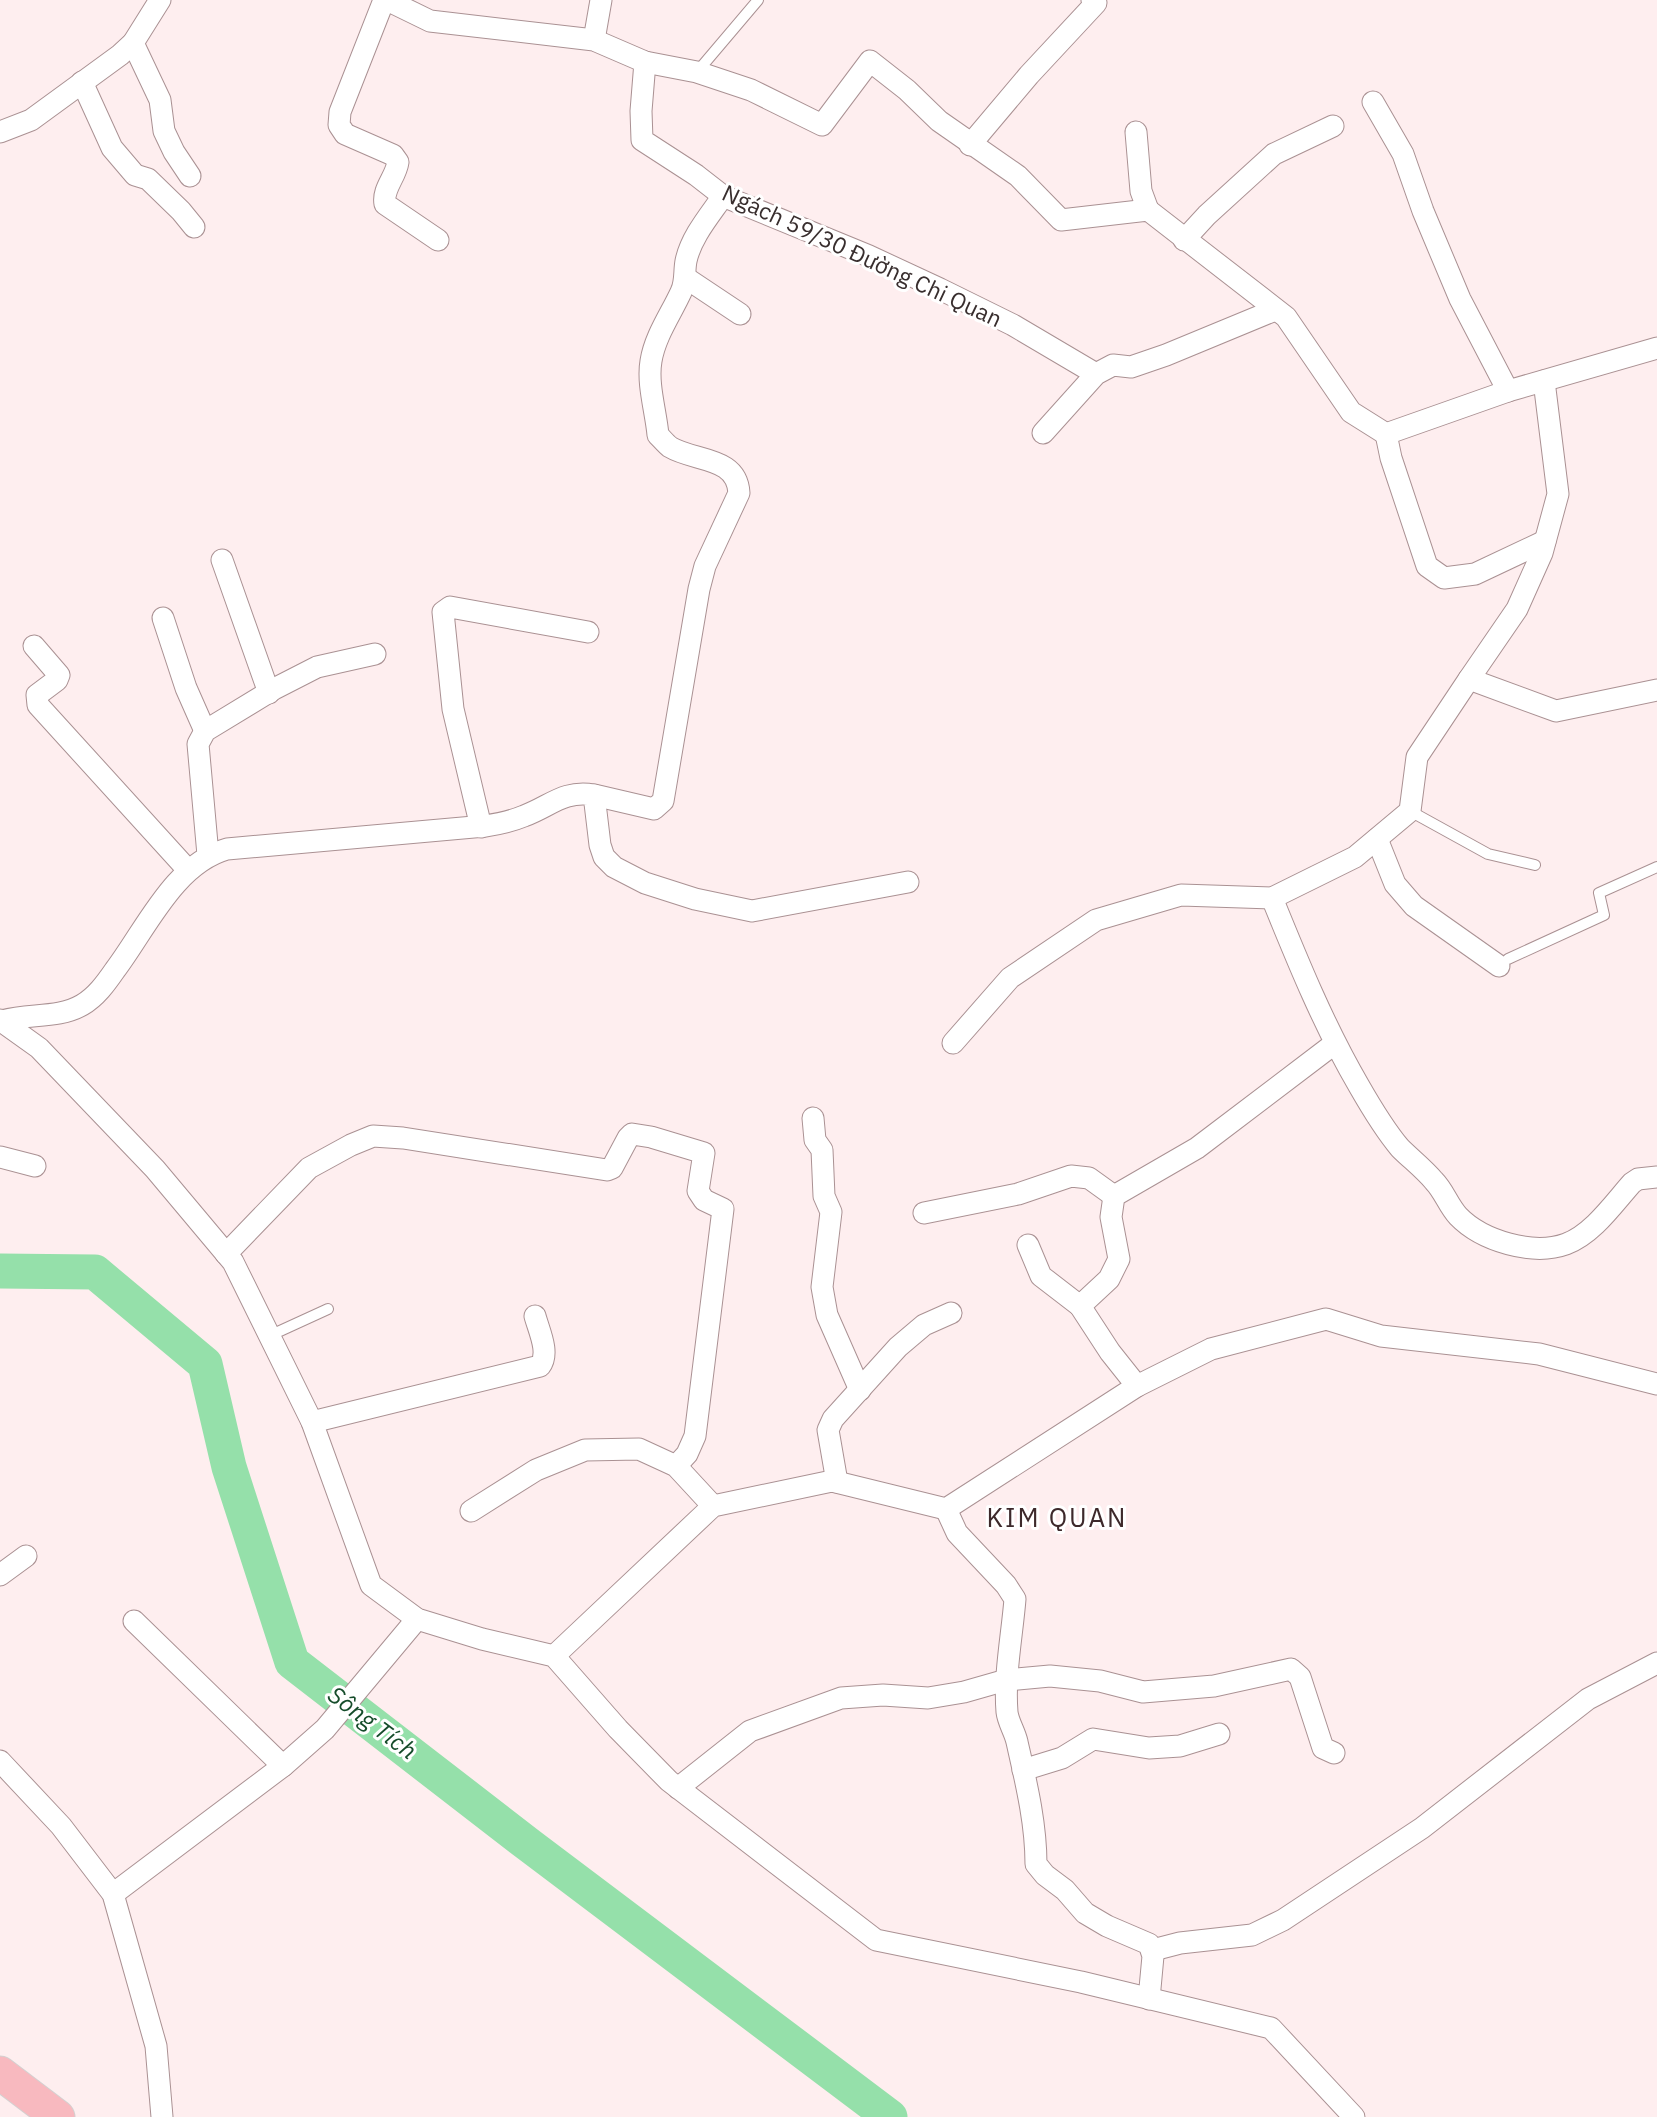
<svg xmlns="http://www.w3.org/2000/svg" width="1657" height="2117" font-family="'IBM Plex Sans',sans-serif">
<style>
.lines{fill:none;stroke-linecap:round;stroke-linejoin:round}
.river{stroke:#95e0aa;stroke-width:35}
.lane-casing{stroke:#aa9193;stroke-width:12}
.street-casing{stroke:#aa9193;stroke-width:23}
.primary-casing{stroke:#d3d1d1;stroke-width:35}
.lane{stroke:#fff;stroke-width:10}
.street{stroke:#fff;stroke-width:21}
.primary{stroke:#f8b9bf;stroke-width:33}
.labels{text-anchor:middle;stroke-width:6;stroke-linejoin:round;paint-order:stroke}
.street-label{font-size:23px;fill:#382e2e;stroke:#fff}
.water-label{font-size:24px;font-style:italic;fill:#154c2a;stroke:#fff}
.quarter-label{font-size:26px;letter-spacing:2px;fill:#3d292b;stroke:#fff}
</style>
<rect width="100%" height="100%" fill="#feeeef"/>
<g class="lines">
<!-- river -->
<polyline class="river" points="0,1271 95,1272 205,1364 229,1467 292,1662 529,1845 890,2117"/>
<!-- lane casing -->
<g class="lane-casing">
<g id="lane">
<polyline points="697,72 758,0"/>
<polyline points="1410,811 1488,854 1535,865"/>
<polyline points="1508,959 1604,915 1599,893 1657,867"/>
<polyline points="269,1336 328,1309"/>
</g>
</g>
<!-- street casing -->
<g class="street-casing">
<g id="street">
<path d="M384,0l-44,112 -1,13 6,9 48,21 5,7c-2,15 -16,27 -13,42l53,36"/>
<polyline points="387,0 430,21 594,40 645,62 697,72 751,90 822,125 870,61 907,90 939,121 1018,176 1061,220 1148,210 1286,317 1351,412 1386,434"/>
<polyline points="594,40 601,0"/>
<polyline points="133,43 160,100 164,131 174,152 190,176"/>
<polyline points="645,62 641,111 642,140 696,175 723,196 869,256 940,289 1013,325 1096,374"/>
<polyline points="82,82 112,148 135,175 148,179 181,211 194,227"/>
<polyline points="1373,102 1403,154 1423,211 1460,299 1508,391"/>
<polyline points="0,132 31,120 120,55 133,43 160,0"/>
<polyline points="1136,132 1141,191 1148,210"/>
<polyline points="970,145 1029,75 1096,3 1092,0"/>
<polyline points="1184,240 1207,215 1274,154 1333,126"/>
<polyline points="686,278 740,314"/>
<polyline points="1043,433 1096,374 1113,365 1131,367 1166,355 1275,310"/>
<polyline points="1386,434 1508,391 1657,348"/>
<polyline points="1386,434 1391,458 1427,566 1444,578 1475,574 1545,541"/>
<polyline points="222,560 269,693"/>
<polyline points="163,618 186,688 205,731"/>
<polyline points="34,646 59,675 57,680 37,695 38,705 188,870"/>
<polyline points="1469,679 1517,609 1542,553 1558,494 1544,381"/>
<path d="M594,795l60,14 9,-8 36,-212 6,-23 34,-73c-2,-37 -44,-31 -69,-46 -4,-3 -8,-8 -12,-12 -2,-23 -11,-51 -7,-74 4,-25 20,-47 30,-69 5,-10 3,-21 5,-31 5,-24 24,-46 37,-65"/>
<polyline points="481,827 453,709 443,612 450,607 588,632"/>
<polyline points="1377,839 1395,884 1414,906 1499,966"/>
<polyline points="208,855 198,744 205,731 274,689 317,667 375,654"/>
<path d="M1272,898c26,64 52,128 87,188 12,21 25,43 41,62 11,11 24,21 34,33 10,10 14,24 24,35 24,25 75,40 108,28 27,-10 48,-41 66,-61l6,-4 19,-2"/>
<polyline points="0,1020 39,1048 155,1169 233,1262 312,1422 371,1585 417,1619 482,1639 554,1656 618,1729 669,1781 876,1940 1081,1982 1271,2028 1354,2117"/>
<path d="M2,1021c26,-8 56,-2 80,-16 14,-8 24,-22 33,-35 31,-41 59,-106 112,-121l258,-23c14,-2 27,-5 39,-10 27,-10 39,-26 70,-21l6,50 4,12 10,10 31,16 50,16 57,12 156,-29"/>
<polyline points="953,1043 1010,978 1096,920 1181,895 1272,898 1355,857 1410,811 1417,757 1469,679 1556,711 1657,690"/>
<polyline points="813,1118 815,1140 822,1150 824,1196 831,1212 822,1287 827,1315 860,1390"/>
<polyline points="0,1157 35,1166"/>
<polyline points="924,1213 1018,1194 1071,1176 1089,1178 1114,1196"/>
<polyline points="1028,1245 1041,1276 1080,1306"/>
<polyline points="226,1254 309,1168 351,1145 373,1136 403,1138 607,1170 612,1168 628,1138 632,1134 651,1137 704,1153 698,1191 704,1200 723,1209 695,1436 687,1454 676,1466"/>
<polyline points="1137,1386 1110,1352 1080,1306 1109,1279 1119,1259 1111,1217 1114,1196 1197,1148 1334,1044"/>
<path d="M312,1422l228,-56c10,-13 -1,-35 -5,-50"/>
<polyline points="837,1482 828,1430 833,1419 898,1347 924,1325 951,1313"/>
<path d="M946,1509l11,24 49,52 9,14c-3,37 -11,76 -8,113 1,10 8,20 10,30 9,40 19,81 19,122l9,11 20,15 20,23 22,13 42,18 4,12 -4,43"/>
<polyline points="471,1511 536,1470 585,1450 639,1449 676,1466 713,1506"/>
<polyline points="0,1575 26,1556"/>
<polyline points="134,1621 283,1766"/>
<polyline points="554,1656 713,1506 832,1481 946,1509 1137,1386 1211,1349 1326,1319 1381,1336 1539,1354 1657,1384"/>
<polyline points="0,1761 61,1826 113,1894 156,2046 162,2117"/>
<polyline points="1023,1770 1062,1758 1093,1739 1149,1748 1180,1746 1219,1734"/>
<polyline points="678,1788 750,1731 841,1698 883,1695 928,1698 964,1692 1006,1680 1050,1676 1100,1681 1143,1692 1214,1686 1291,1669 1300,1677 1323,1748 1334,1753"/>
<polyline points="113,1894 283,1766 325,1729 417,1619"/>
<polyline points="1153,1950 1180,1943 1252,1935 1283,1920 1422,1828 1588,1699 1657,1663"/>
</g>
</g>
<!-- primary casing -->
<g class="primary-casing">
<polyline id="primary" points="0,2073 58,2117"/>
</g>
<!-- lane -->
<use href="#lane" class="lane"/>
<!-- street -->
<use href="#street" class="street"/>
<!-- primary -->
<use href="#primary" class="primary"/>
</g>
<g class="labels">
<!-- street labels -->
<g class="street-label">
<text transform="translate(862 256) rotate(25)" y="8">Ngách 59/30 Đường Chi Quan</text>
</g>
<!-- water labels -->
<g class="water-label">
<text transform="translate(372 1723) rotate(37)" y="8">Sông Tích</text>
</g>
<!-- quarter labels -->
<g class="quarter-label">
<text x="1057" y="1527">KIM QUAN</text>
</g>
</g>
</svg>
